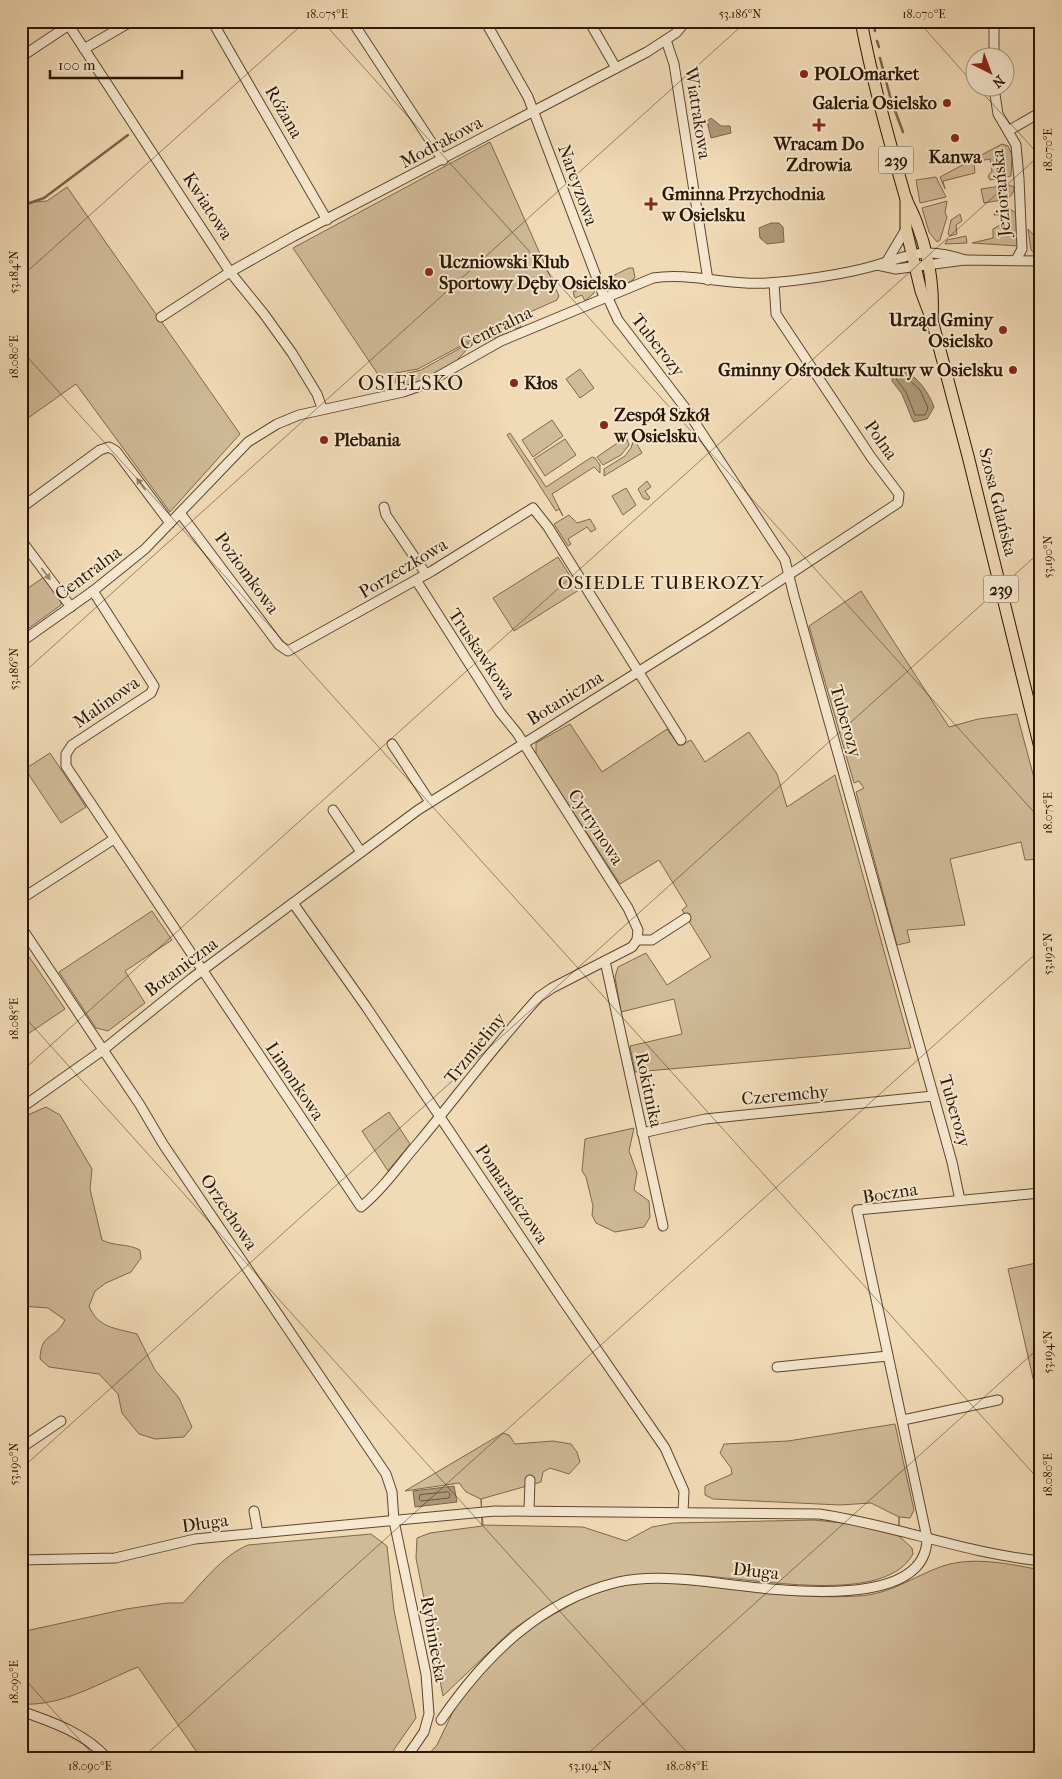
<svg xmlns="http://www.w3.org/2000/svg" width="1062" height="1779" font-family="'IM FELL French Canon',serif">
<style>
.green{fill:#d0ba97;stroke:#7e684c}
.water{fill:#ae9878;stroke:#7a6448}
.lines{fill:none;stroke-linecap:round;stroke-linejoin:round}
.shore{stroke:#6d573c;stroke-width:1}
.stream{stroke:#7a6448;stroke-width:2.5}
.minor-casing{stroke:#5d472e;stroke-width:11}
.major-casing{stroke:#2c1600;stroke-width:13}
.minor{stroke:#f6e8d0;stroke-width:9}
.major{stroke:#f1dbb6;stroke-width:11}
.oneway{fill:#9b8a72}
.ticks{fill:none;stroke:#2c1600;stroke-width:1;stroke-opacity:0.45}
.poi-dot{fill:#8f2418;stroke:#f6e8d0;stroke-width:2}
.labels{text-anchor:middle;stroke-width:4;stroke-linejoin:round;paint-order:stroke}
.shield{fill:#f6e8d0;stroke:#69553e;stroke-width:1}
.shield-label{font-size:16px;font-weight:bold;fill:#2c1600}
.poi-label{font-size:18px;font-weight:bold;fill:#2c1600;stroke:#f6e8d0;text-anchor:start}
.street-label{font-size:18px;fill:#2c1600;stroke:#f6e8d0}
.neighbourhood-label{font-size:19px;letter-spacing:1px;fill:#2c1600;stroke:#f6e8d0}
.quarter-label{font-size:20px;letter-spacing:1px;fill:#2c1600;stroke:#f6e8d0}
.neatline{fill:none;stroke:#2c1600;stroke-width:2}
.ticks-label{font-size:12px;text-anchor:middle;fill:#2c1600}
</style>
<rect width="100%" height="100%" fill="#f1dbb6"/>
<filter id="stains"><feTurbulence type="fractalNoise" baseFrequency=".004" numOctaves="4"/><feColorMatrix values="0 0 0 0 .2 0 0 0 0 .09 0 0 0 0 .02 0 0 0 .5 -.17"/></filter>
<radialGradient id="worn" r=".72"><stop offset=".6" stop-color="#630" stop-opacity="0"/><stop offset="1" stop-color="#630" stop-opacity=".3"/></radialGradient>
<!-- green -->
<g class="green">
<polygon points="490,142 559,296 557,300 492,329 418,369 379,376 293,248"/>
<polygon points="1002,144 1008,146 1012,155 1011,176 990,180 988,176 992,171 990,159 974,162 975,173 943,181 945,189 940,177"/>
<polygon points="936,177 946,197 920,203 916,180"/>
<polygon points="1009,185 1014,187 1014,191 1008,199 984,203 981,189"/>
<polygon points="67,187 240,434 170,512 76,384 21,423 21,203 47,201"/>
<polygon points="947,201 945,213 947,217 940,240 937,242 929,232 922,208"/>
<path d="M1008,208l8,5 2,33 -46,-3 21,-5v-9l9,-5 -2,-9h-6c1,-7 8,-6 14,-7z"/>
<polygon points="960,214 962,221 956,225 957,234 950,236 948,234 951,220"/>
<polygon points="1028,229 1041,243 1041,254 1036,254 1031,250"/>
<polygon points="966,236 967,243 945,244 947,240"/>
<path d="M629,268h4l2,9 -2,3c-12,6 -22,13 -33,2z"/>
<polygon points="595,284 594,293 585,301 582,295 575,298 573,292"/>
<polygon points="515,320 518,321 521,327 516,329 513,323 503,328 503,335 482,341 481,339 476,343 472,341"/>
<path d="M471,342v4c-6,4 -9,10 -16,16 -12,10 -37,26 -53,24l-2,-4 -5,1 1,-7 25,-6z"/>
<polygon points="580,369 594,388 580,398 566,379"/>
<polygon points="552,420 563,436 533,457 522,440"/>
<polygon points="510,433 546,487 592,457 595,458 600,465 600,473 594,467 552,494 563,516 559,509 556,511 507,435"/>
<polygon points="626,437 629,445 621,455 603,465 597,457"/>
<polygon points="565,439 576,455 545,476 534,459"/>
<polygon points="634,439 642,453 604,476 604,469 625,456 631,448"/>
<polygon points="647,481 651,487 645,491 650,498 648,500 643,498 638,489"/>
<polygon points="626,488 636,505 623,515 612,496"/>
<polygon points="569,515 577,523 590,519 596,529 591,532 587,527 568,539 571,544 568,546 554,524"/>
<polygon points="558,557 579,590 514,631 493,598"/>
<polygon points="44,577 61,600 61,605 21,634 21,593"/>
<polygon points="861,591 949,727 978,719 1017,714 1041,804 1041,859 1025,860 1021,842 950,859 965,925 907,930 910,942 897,945 856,792 864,788 859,781 854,783 809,626"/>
<polygon points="570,724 602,772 667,729 679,746 691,740 705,762 749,732 777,774 787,807 835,775 911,1048 635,1072 630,1046 682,1034 674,999 621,1012 615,977 618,967 646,953 667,985 711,957 682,910 687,906 659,860 620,884 536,755 536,743"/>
<polygon points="50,753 86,807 61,823 25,769"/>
<polygon points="152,911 172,940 125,971 145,1003 108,1031 96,1028 59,972"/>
<polygon points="21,945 65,1009 25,1036 21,1030"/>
<path d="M46,1107l14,8 32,54 -2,20 12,51c14,7 24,3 38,10l1,8 -10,14 -25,11 -11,8 -6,15c9,22 26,22 48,28l18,36 24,28 13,29 -8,10 -29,2 -16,-5 -17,-21 -4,-19 -19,-20 -50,-7 -9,-8c1,-27 14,-18 25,-39l-17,-12 -27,-2v-188z"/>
<polygon points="389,1112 410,1144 388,1171 362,1131"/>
<polygon points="634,1128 629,1151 637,1173 634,1190 649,1201 650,1217 644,1227 615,1232 596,1223 592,1215 593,1206 586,1177 582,1171 585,1139"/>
<polygon points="1041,1262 1041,1278 1037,1279 1041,1295 1041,1413 1008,1269"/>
<path d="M895,1424l19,86 -4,8 -11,-1v19l13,12 1,6c-32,59 -189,16 -245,21 -12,1 -25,5 -37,7 76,-1 151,19 227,14 31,-1 56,-20 85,-30 30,-10 67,-2 98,4v188h-616l12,-13 22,-46 43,-48 26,-22 60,-34 -2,-6 -43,20 -31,21 -69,66 -27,-138 1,-20 13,-5 52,-7 -1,-27 -15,-7 -7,-9 -54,8 98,-58 6,2 6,9 38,-3 18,3 6,8 3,10 -11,12 -19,-6 -7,4 -2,10 -60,17 2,26 100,2 43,14 26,-14 22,-4 140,-3 40,4 45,12v-19l-28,-14 -31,2 -127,-6 -8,-4v-9l27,-12 -1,-6 -11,-15 4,-9 64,-3z"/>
<path d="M371,1534l16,12 7,64 22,108 -28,40h-187l-63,-91c-37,15 -76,40 -117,37v-72l105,-23 41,-6h16c20,-21 39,-47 65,-58z"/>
</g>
<!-- water -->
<g class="water">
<polygon points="711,118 721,126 730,126 731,133 711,138 707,121"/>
<polygon points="771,223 779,223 783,227 784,242 767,244 760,238 759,228"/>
<path d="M897,369c18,3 31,22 37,38l-7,12 -13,3 -2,-3 -10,-25 -10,-13v-8z"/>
<polygon points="454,1486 457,1502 415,1507 413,1491"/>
</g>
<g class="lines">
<!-- shore -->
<g class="shore">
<polygon points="898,375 904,375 920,390 928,408 925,415 915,415 906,392 897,380"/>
<polygon points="448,1492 450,1494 449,1498 421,1501 419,1499 420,1495"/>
</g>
<!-- stream -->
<g class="stream">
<polyline points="873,21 875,31"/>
<polyline points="877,41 879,47"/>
<polyline points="880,58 891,100 903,132"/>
<polyline points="21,206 44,198 128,135"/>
</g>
<!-- minor casing -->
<g class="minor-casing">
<g id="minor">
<polyline points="66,21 230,272 264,314 292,353 317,394 322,408"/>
<polyline points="212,21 327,220"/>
<polyline points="352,21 443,160"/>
<polyline points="485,21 528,97 604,297"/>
<polyline points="589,21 616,68"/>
<polyline points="666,40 674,64 708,280"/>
<polyline points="84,49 132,21"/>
<polyline points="21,57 69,25"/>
<polyline points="994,58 994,21"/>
<polyline points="994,88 998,114 1008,131"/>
<polyline points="1016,260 1022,249 1019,179 1016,145 1008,131 1041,112"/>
<polyline points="887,261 906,229"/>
<polyline points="877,265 896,269 965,260 1041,261"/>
<polyline points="607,296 618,320 686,409 785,560 794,596 952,1162 960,1200"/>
<polyline points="161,317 230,272 294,236 647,52 676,33 686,21"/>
<polyline points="384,507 386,515 426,574"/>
<polyline points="21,508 100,450 109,447 116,451 170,523"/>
<polyline points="180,513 279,645 288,651 432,571 533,508 548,527 681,740"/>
<polyline points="21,540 71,607"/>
<path d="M93,591l61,95 -3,7 -79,52 -6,9v12l295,441c23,-19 39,-43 58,-65 40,-48 77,-99 120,-145l13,-9 80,-41 5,-7 1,-10 -10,-22 -111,-175 -17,-21 -84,-132"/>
<path d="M21,642l72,-51 52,-42 103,-107 29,-18 22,-9 104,-23 20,-7 78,-44 152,-63c37,-6 76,8 114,5 31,-2 80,-9 110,-18 37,-11 49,-18 88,-5"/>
<polyline points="392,744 430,802"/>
<polyline points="333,810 361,852"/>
<polyline points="21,899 114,839"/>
<polyline points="293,903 367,1008 564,1302 665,1448 684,1491 683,1512"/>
<polyline points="21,927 140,1105 163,1144 386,1474 392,1492 394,1521 426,1674 429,1714 424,1732 406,1758"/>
<polyline points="637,940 652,940 686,918"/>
<polyline points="605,961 663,1226"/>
<polyline points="21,1108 103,1050 192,978 418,810 708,628 898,503 899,494 871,457 776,314 774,283"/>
<polyline points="642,1133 705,1119 933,1096"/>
<polyline points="777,1367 888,1356"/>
<polyline points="903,1420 998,1400"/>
<polyline points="21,1448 61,1421"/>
<polyline points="254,1511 258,1533"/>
<polyline points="529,1511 530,1480"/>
<path d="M21,1560l94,-2 80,-19 300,-28 324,3c75,11 146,39 222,47"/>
<path d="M21,1711c31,11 64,22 86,47"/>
<path d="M441,1720c44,-64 99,-119 177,-138 27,-6 56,-4 83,-1 49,5 226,37 226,-43l-70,-328 184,-17"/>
</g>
</g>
<!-- major casing -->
<g class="major-casing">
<g id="major">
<path d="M861,21c11,59 28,118 44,175 3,9 9,18 12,28 11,29 17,63 15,94"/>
<polyline points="906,198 906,229 921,291 932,320 968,456 1041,752"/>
</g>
</g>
<!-- minor -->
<use href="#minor" class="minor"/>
<!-- major -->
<use href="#major" class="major"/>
</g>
<!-- one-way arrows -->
<defs><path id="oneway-solid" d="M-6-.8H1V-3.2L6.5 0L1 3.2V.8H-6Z" transform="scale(1.25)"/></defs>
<g class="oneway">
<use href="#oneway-solid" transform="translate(141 484) rotate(-126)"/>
<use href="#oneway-solid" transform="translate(46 574) rotate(53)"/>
</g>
<!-- ticks -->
<path class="ticks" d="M322,21l719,799M918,21l56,63M978,88l63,69M21,277l285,-256M21,350l1020,1132M21,675l726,-654M21,1013l671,745M21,1072l1020,-918M21,1469l1020,-918M21,1675l75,83M142,1758l899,-809M583,1758l458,-412M1025,1758l16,-15"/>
<!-- markers -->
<g class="poi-dot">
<circle cx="804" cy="74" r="5"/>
<circle cx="947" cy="103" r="5"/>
<path d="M816.5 117.5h5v5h5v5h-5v5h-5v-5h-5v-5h5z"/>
<circle cx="955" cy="138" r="5"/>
<path d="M648.5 196.5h5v5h5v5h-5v5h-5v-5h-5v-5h5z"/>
<circle cx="429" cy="272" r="5"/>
<circle cx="1003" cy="330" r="5"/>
<circle cx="1013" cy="370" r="5"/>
<circle cx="514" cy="383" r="5"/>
<circle cx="604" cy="425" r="5"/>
<circle cx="324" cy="440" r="5"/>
</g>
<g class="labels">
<!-- shield labels -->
<g class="shield">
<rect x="878.5" y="146.5" width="35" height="27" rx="4"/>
<rect x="983.5" y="575.5" width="35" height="27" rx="4"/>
</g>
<g class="shield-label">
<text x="896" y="166">239</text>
<text x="1001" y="595">239</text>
</g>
<!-- poi labels -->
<g class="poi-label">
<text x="814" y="80">POLOmarket</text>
<text x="937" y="109" text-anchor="end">Galeria Osielsko</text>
<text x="819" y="150" text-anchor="middle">Wracam Do<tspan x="819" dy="21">Zdrowia</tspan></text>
<text x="955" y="163" text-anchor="middle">Kanwa</text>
<text x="662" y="200">Gminna Przychodnia<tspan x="662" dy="21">w Osielsku</tspan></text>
<text x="439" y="268">Uczniowski Klub<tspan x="439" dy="21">Sportowy Dęby Osielsko</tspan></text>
<text x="993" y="326" text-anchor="end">Urząd Gminy<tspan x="993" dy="21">Osielsko</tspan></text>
<text x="1003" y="376" text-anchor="end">Gminny Ośrodek Kultury w Osielsku</text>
<text x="524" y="389">Kłos</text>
<text x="614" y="421">Zespół Szkół<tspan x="614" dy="21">w Osielsku</tspan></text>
<text x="334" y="446">Plebania</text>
</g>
<!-- street labels -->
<g class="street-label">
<text transform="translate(284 112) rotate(60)" y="6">Różana</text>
<text transform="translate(698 113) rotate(81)" y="6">Wiatrakowa</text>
<text transform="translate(441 142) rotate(-28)" y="6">Modrakowa</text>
<text transform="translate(578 185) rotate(70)" y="6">Narcyzowa</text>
<text transform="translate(1001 193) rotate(-95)" y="6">Jeziorańska</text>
<text transform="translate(208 206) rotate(57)" y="6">Kwiatowa</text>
<text transform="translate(496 328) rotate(-26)" y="6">Centralna</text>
<text transform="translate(658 345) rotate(52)" y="6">Tuberozy</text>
<text transform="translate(881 440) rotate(55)" y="6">Polna</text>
<text transform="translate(998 502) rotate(76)" y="6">Szosa Gdańska</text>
<text transform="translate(403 568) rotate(-31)" y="6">Porzeczkowa</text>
<text transform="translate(88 573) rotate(-37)" y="6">Centralna</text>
<text transform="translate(247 573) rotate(54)" y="6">Poziomkowa</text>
<text transform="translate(482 654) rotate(56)" y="6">Truskawkowa</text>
<text transform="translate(565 698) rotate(-32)" y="6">Botaniczna</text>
<text transform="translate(106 702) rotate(-35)" y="6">Malinowa</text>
<text transform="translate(846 721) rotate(74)" y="6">Tuberozy</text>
<text transform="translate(596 827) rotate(57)" y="6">Cytrynowa</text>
<text transform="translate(181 967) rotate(-37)" y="6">Botaniczna</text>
<text transform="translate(475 1048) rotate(-51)" y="6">Trzmieliny</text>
<text transform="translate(295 1081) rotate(56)" y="6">Limonkowa</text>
<text transform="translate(649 1090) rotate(78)" y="6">Rokitnika</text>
<text transform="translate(785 1095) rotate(-5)" y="6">Czeremchy</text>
<text transform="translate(955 1111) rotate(74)" y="6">Tuberozy</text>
<text transform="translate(890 1193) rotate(-9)" y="6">Boczna</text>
<text transform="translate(512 1194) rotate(56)" y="6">Pomarańczowa</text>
<text transform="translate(229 1212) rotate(56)" y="6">Orzechowa</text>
<text transform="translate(205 1523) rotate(-8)" y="6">Długa</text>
<text transform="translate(756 1571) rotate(6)" y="6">Długa</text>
<text transform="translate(434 1639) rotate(80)" y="6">Rybiniecka</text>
</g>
<!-- neighbourhood labels -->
<g class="neighbourhood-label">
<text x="661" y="589">OSIEDLE TUBEROZY</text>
</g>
<!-- quarter labels -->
<g class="quarter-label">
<text x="411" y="390">OSIELSKO</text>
</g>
</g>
<!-- margin -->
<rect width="1062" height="1779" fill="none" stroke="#f1dbb6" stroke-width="55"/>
<!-- north arrow -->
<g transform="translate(990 72) rotate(138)"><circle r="24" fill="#f6e8d0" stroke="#a5947d"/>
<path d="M0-4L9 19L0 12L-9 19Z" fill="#8f2418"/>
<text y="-8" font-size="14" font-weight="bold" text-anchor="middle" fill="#2c1600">N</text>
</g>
<!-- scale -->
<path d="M50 70v8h132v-8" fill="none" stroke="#2c1600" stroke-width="2.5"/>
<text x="58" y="70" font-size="15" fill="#2c1600" stroke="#f6e8d0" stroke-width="4" paint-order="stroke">100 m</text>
<rect x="28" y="28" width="1006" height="1724" class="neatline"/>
<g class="ticks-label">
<text x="327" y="18">18.075°E</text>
<text x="740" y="18">53.186°N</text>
<text x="924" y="18">18.070°E</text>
<text transform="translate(1048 150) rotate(-90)" y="4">18.070°E</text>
<text transform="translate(14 272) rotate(-90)" y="4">53.184°N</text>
<text transform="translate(14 357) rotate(-90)" y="4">18.080°E</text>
<text transform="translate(1048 557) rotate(-90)" y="4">53.190°N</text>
<text transform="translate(14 669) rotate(-90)" y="4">53.186°N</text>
<text transform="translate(1048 813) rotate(-90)" y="4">18.075°E</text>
<text transform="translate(1048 954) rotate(-90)" y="4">53.192°N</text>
<text transform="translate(14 1019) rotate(-90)" y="4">18.085°E</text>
<text transform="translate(1048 1352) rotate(-90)" y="4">53.194°N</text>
<text transform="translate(14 1464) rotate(-90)" y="4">53.190°N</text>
<text transform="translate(1048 1475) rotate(-90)" y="4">18.080°E</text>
<text transform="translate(14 1682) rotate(-90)" y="4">18.090°E</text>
<text x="90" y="1770">18.090°E</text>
<text x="590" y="1770">53.194°N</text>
<text x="687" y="1770">18.085°E</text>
</g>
<rect width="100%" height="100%" filter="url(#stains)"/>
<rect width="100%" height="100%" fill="url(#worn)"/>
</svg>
